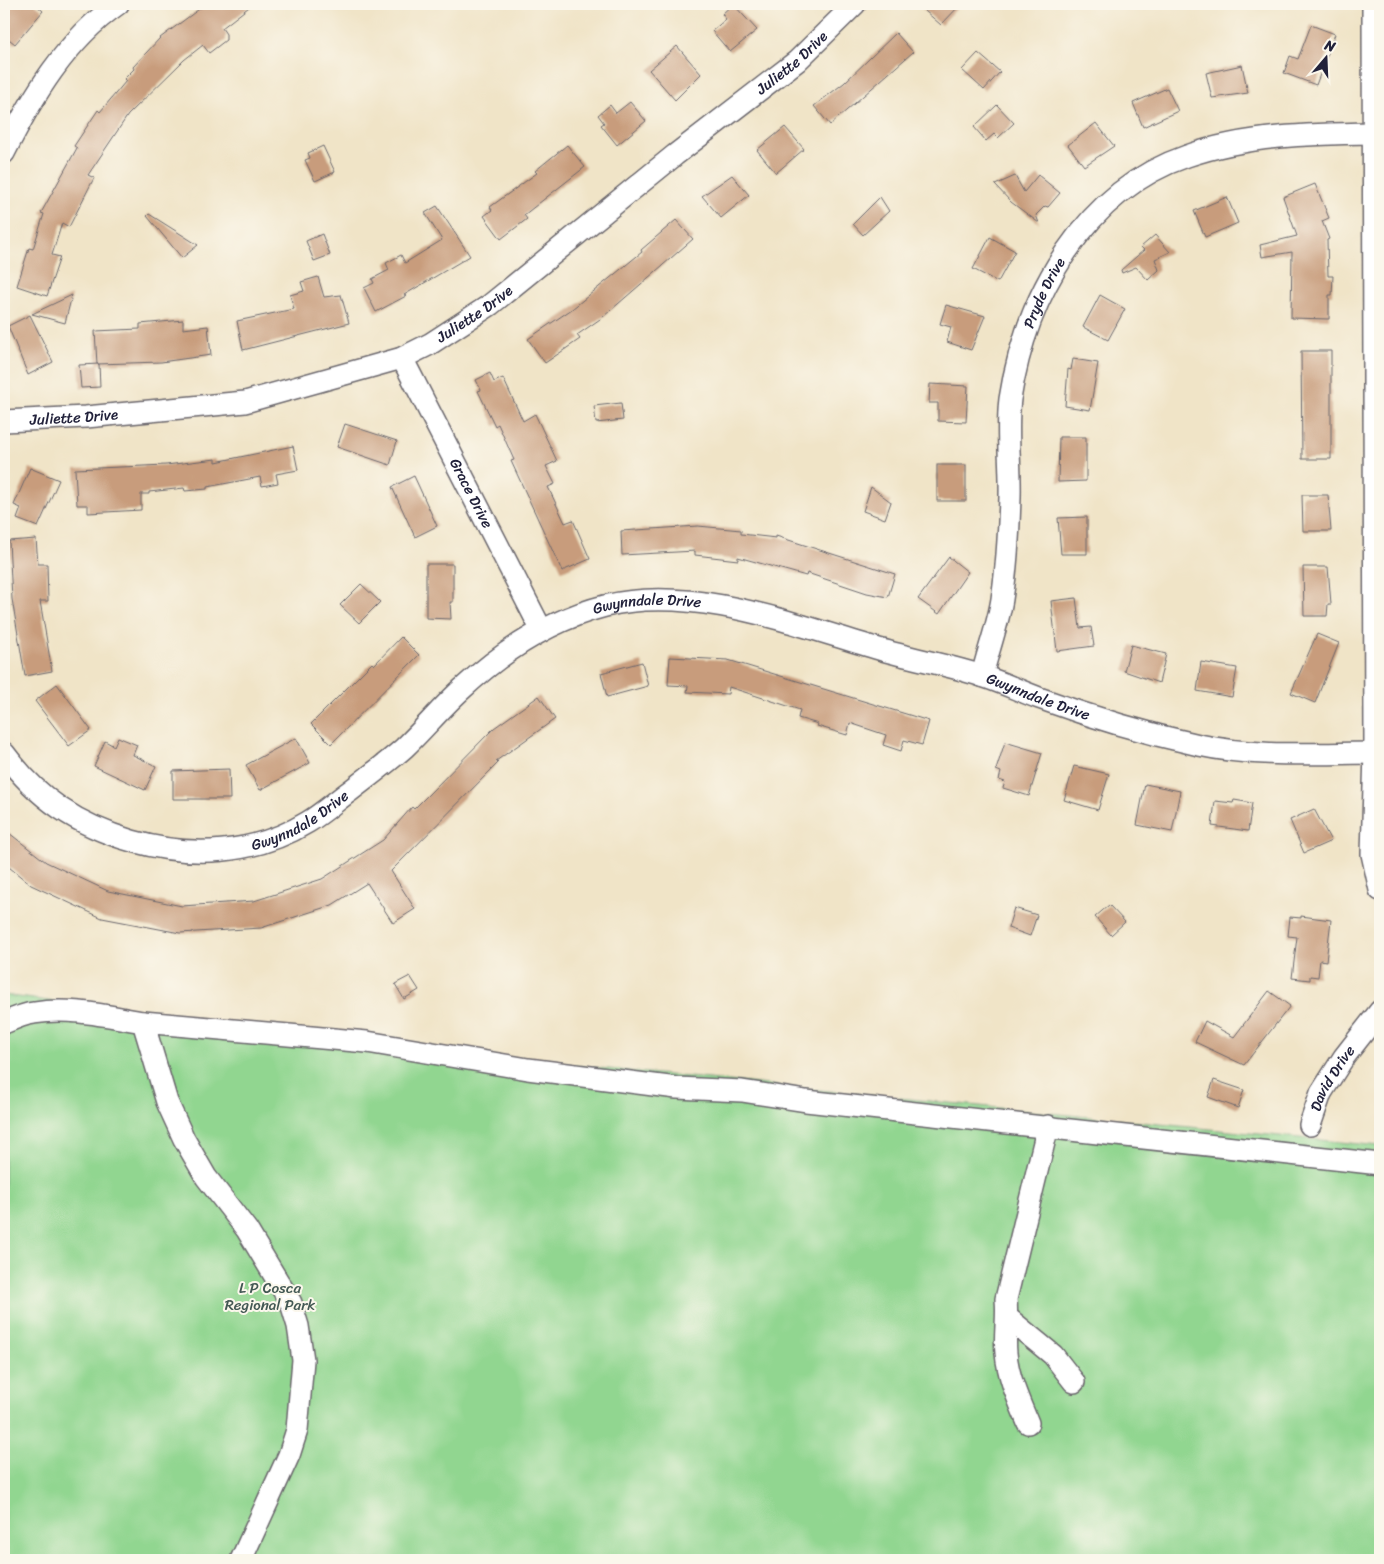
<svg xmlns="http://www.w3.org/2000/svg" width="1384" height="1564" font-family="Sriracha,sans-serif">
<style>
.green{fill:#91d690;stroke:#5a7c66}
.building{fill:#c89c7b}
.lines{fill:none;stroke-linecap:round;stroke-linejoin:round}
.minor-casing{stroke:#6a666c;stroke-width:24}
.minor{stroke:#fff;stroke-width:21}
.labels{text-anchor:middle;stroke-width:4;stroke-linejoin:round;paint-order:stroke}
.street-label{font-size:15px;fill:#22223b;stroke:#fbf7ec}
.park-label{font-size:15px;fill:#435854;stroke:#fbf7ec}
</style>
<rect width="100%" height="100%" fill="#fbf7ec"/>
<filter id="ink" filterUnits="userSpaceOnUse"><feTurbulence type="fractalNoise" baseFrequency=".02" numOctaves="2"/><feDisplacementMap in="SourceGraphic" scale="10" xChannelSelector="R" yChannelSelector="G"/><feConvolveMatrix kernelMatrix="1 2 1 2 8 2 1 2 1" color-interpolation-filters="sRGB"/></filter>
<filter id="wash" filterUnits="userSpaceOnUse"><feTurbulence type="fractalNoise" baseFrequency=".0096" numOctaves="4" result="noise"/><feDisplacementMap in="SourceGraphic" scale="20" xChannelSelector="R" yChannelSelector="G"/><feGaussianBlur stdDeviation="1.12" result="paint"/><feColorMatrix in="noise" values="0 0 0 0 0 0 0 0 0 0 0 0 0 0 0 0 0 1.4 0 .05"/><feComposite in="paint" operator="in"/></filter>
<g filter="url(#wash)">
<rect width="100%" height="100%" fill="#f0e4c7"/>
<!-- green -->
<polygon class="green" points="4,995 378,1046 1380,1146 1380,1560 4,1560"/>
<g id="blocks">
<!-- building -->
<g class="building">
<polygon points="12,4 35,4 43,11 15,44 4,35 4,14"/>
<polygon points="206,4 253,4 222,28 226,34 226,40 209,53 203,45 184,60 128,115 88,175 94,178 69,227 62,223 52,255 60,257 47,296 17,286 29,248 33,249 44,214 41,213 77,148 74,146 98,110 100,112 126,81 124,79 134,69 133,67 160,38"/>
<polygon points="733,4 757,30 730,52 712,31 726,19 722,14"/>
<polygon points="917,4 961,4 941,25"/>
<polygon points="1311,25 1335,34 1316,85 1284,73 1290,56 1298,59"/>
<polygon points="896,33 913,52 830,125 814,106 844,83"/>
<polygon points="677,46 701,74 675,100 649,70"/>
<polygon points="978,53 1000,72 984,90 962,70"/>
<polygon points="1242,65 1248,93 1212,98 1206,73"/>
<polygon points="1167,88 1178,111 1143,127 1133,103"/>
<polygon points="630,102 646,121 617,145 601,125 604,123 598,115 610,105 616,113"/>
<polygon points="997,105 1014,123 998,138 994,134 986,141 974,127"/>
<polygon points="1096,123 1114,146 1084,166 1068,145"/>
<polygon points="785,127 804,149 776,173 757,150"/>
<polygon points="567,145 585,167 524,215 527,219 501,239 484,216 492,210 490,207 537,173 535,171"/>
<polygon points="323,146 335,172 315,181 305,160 310,158 308,153"/>
<polygon points="732,175 749,195 721,218 702,196"/>
<polygon points="1038,175 1060,193 1048,207 1045,206 1036,215 1039,223 1011,202 995,185 1015,176 1024,192"/>
<polygon points="1315,184 1329,218 1322,221 1329,239 1327,240 1328,276 1333,276 1332,295 1329,295 1329,319 1291,318 1292,252 1262,257 1260,245 1297,236 1283,197"/>
<polygon points="880,197 889,211 863,235 853,224"/>
<polygon points="1227,197 1238,223 1205,237 1194,211"/>
<polygon points="437,206 470,256 404,295 406,296 376,312 364,288 374,283 372,279 389,270 386,263 401,255 405,263 442,240 425,213"/>
<polygon points="149,214 198,245 182,258 147,216"/>
<polygon points="676,220 693,239 603,317 577,335 580,339 545,363 528,339 572,309 642,252 641,250"/>
<polygon points="322,234 330,255 314,261 306,241"/>
<polygon points="1155,235 1170,252 1155,259 1159,270 1148,280 1136,267 1122,273 1121,270 1144,250 1141,247"/>
<polygon points="990,237 1015,251 998,282 973,269"/>
<polygon points="318,277 324,297 341,295 349,323 243,350 237,321 294,309 290,295 304,291 301,282"/>
<polygon points="72,295 65,323 32,314"/>
<polygon points="1100,295 1125,309 1108,340 1083,327"/>
<polygon points="946,305 985,316 971,350 947,342 951,327 940,324"/>
<polygon points="30,315 53,362 28,375 8,326"/>
<polygon points="183,320 183,329 208,326 211,355 161,362 97,364 95,331 140,329 140,324"/>
<polygon points="1301,351 1331,351 1331,459 1302,459"/>
<polygon points="1073,359 1098,363 1090,410 1065,406 1068,369 1071,370"/>
<polygon points="99,364 100,387 81,388 79,365"/>
<polygon points="490,373 494,382 503,378 523,421 535,414 557,461 546,466 555,484 548,487 565,523 573,520 590,559 562,571 511,461 514,460 498,424 495,426 478,391 481,390 476,380"/>
<polygon points="930,384 968,386 966,422 938,421 938,403 929,403"/>
<polygon points="621,403 623,420 596,423 594,406"/>
<polygon points="345,424 397,441 390,465 337,447"/>
<polygon points="1059,437 1086,437 1086,481 1058,482"/>
<polygon points="293,446 298,470 276,474 278,483 262,486 260,477 207,487 207,489 185,491 184,488 149,492 149,494 141,494 141,510 88,513 88,505 77,505 75,469 166,465 216,459 216,462"/>
<rect x="937" y="465" width="29" height="36"/>
<polygon points="30,468 59,480 38,527 17,519 21,508 14,505"/>
<polygon points="414,476 437,526 415,537 392,487"/>
<polygon points="871,487 891,502 885,519 863,511"/>
<polygon points="1302,495 1328,495 1331,531 1303,531"/>
<polygon points="1087,517 1087,554 1061,554 1058,518"/>
<polygon points="698,526 741,530 741,534 776,538 776,536 895,574 888,597 867,593 807,573 806,576 738,557 738,560 695,555 695,551 622,555 621,531"/>
<polygon points="36,539 38,564 47,564 48,601 40,601 52,671 25,676 12,599 9,541"/>
<polygon points="949,557 968,572 939,614 918,599"/>
<polygon points="426,564 453,564 453,602 450,602 451,619 426,618"/>
<polygon points="1303,567 1328,567 1331,604 1328,604 1327,616 1304,616"/>
<polygon points="361,584 380,602 359,623 340,605"/>
<polygon points="1076,598 1080,628 1091,627 1094,646 1057,651 1051,601"/>
<polygon points="1317,634 1339,643 1315,703 1291,693"/>
<polygon points="401,637 419,655 331,744 311,724 372,663 374,665"/>
<polygon points="1131,645 1166,654 1159,683 1124,671"/>
<polygon points="670,657 728,660 929,721 922,745 904,740 901,751 883,745 886,735 850,723 847,735 817,726 818,724 798,718 800,710 729,687 728,694 687,692 688,686 668,685"/>
<polygon points="642,662 648,686 607,697 601,673"/>
<polygon points="1201,662 1237,668 1232,697 1197,691"/>
<polygon points="57,684 91,730 69,746 35,701"/>
<polygon points="539,696 555,719 496,761 498,763 391,871 415,909 393,923 367,883 332,905 261,928 180,933 102,918 31,885 4,863 4,829 46,862 108,891 182,906 254,901 322,879 383,840 412,807 414,809 428,795 494,728"/>
<polygon points="118,737 137,745 133,755 156,766 145,790 94,766 105,741 114,746"/>
<polygon points="296,738 310,763 260,790 246,765"/>
<polygon points="1005,742 1042,753 1029,796 1003,788 1005,782 999,780 1001,772 996,770"/>
<polygon points="1074,766 1109,774 1098,810 1064,800"/>
<polygon points="229,769 230,799 173,799 173,771"/>
<polygon points="1145,784 1180,791 1172,832 1137,825"/>
<polygon points="1234,800 1252,803 1248,831 1212,826 1215,801 1233,803"/>
<polygon points="1314,809 1331,841 1304,853 1290,820"/>
<polygon points="1109,905 1125,922 1111,935 1095,917"/>
<polygon points="1014,908 1037,915 1030,936 1008,928"/>
<polygon points="1301,916 1331,920 1326,961 1320,960 1318,977 1310,976 1310,980 1292,978 1297,937 1288,936 1290,917 1301,918"/>
<polygon points="410,976 419,990 404,999 395,984"/>
<polygon points="1269,991 1290,1006 1244,1065 1195,1042 1205,1021 1234,1037"/>
<polygon points="1214,1080 1244,1090 1238,1108 1208,1097"/>
</g>
</g>
</g>
<g filter="url(#ink)">
<use href="#blocks" fill-opacity="0" stroke="#6a666c" stroke-width="1"/>
<g class="lines">
<!-- minor casing -->
<g class="minor-casing">
<g id="minor">
<polyline points="1373,4 1375,752 1372,854 1380,890"/>
<path d="M4,153c28,-56 62,-113 114,-149"/>
<path id="s1" d="M402,358l139,271"/>
<path id="s2" d="M4,421l82,-4 159,-15 157,-44 28,-14 60,-39 185,-150 122,-94 58,-57"/>
<path id="s3" d="M982,676c6,-26 16,-51 20,-77 5,-33 7,-68 8,-102 1,-32 -4,-67 0,-98 16,-103 74,-208 177,-243 60,-21 124,-22 187,-23"/>
<path id="s4" d="M4,753c34,46 73,72 128,88 59,17 122,14 176,-19 15,-9 28,-21 42,-31 18,-14 37,-28 54,-43 20,-19 38,-41 58,-59 42,-39 88,-69 143,-83 88,-22 191,19 274,43 34,10 70,16 103,27 19,6 38,15 57,22 52,19 105,35 160,47 60,13 120,8 181,8"/>
<polyline points="143,1022 367,1042 528,1069 677,1088 742,1091 806,1101 1380,1164"/>
<path d="M4,1023c9,-4 20,-9 30,-10 36,-6 73,3 109,9l24,80 17,37 22,38 41,53 44,73 7,23 5,34 -6,70 -8,25 -48,105"/>
<path id="s5" d="M1310,1125l11,-32 23,-36 36,-46"/>
<polyline points="1008,1318 1053,1355 1074,1382"/>
<path d="M1028,1423c-9,-22 -20,-46 -22,-70 -2,-18 2,-36 0,-54l42,-173"/>
</g>
</g>
<!-- minor -->
<use href="#minor" class="minor"/>
</g>
</g>
<g class="labels">
<!-- street labels -->
<g class="street-label">
<text dy="5" stroke="none"><textPath href="#s2" startOffset="895">Juliette Drive</textPath></text>
<text dy="5" stroke="none"><textPath href="#s3" startOffset="392">Pryde Drive</textPath></text>
<text dy="5" stroke="none"><textPath href="#s2" startOffset="490">Juliette Drive</textPath></text>
<text dy="5" stroke="none"><textPath href="#s2" startOffset="70">Juliette Drive</textPath></text>
<text dy="5" stroke="none"><textPath href="#s1" startOffset="152">Grace Drive</textPath></text>
<text dy="5" stroke="none"><textPath href="#s4" startOffset="754">Gwynndale Drive</textPath></text>
<text dy="5" stroke="none"><textPath href="#s4" startOffset="1159">Gwynndale Drive</textPath></text>
<text dy="5" stroke="none"><textPath href="#s4" startOffset="334">Gwynndale Drive</textPath></text>
<text dy="5" stroke="none"><textPath href="#s5" startOffset="52">David Drive</textPath></text>
</g>
<!-- park labels -->
<g class="park-label">
<text x="270" y="1293">L P Cosca<tspan x="270" dy="17">Regional Park</tspan></text>
</g>
</g>
<!-- margin -->
<rect width="1384" height="1564" fill="none" stroke="#fbf7ec" stroke-width="20"/>
<!-- north arrow -->
<g transform="translate(1326 58) rotate(19)" stroke="#fbf7ec" stroke-width="4" paint-order="stroke">
<path d="M0-4L9 19L0 12L-9 19Z" fill="#22223b"/>
<text y="-8" font-size="14" font-weight="bold" text-anchor="middle" fill="#22223b">N</text>
</g>
</svg>
